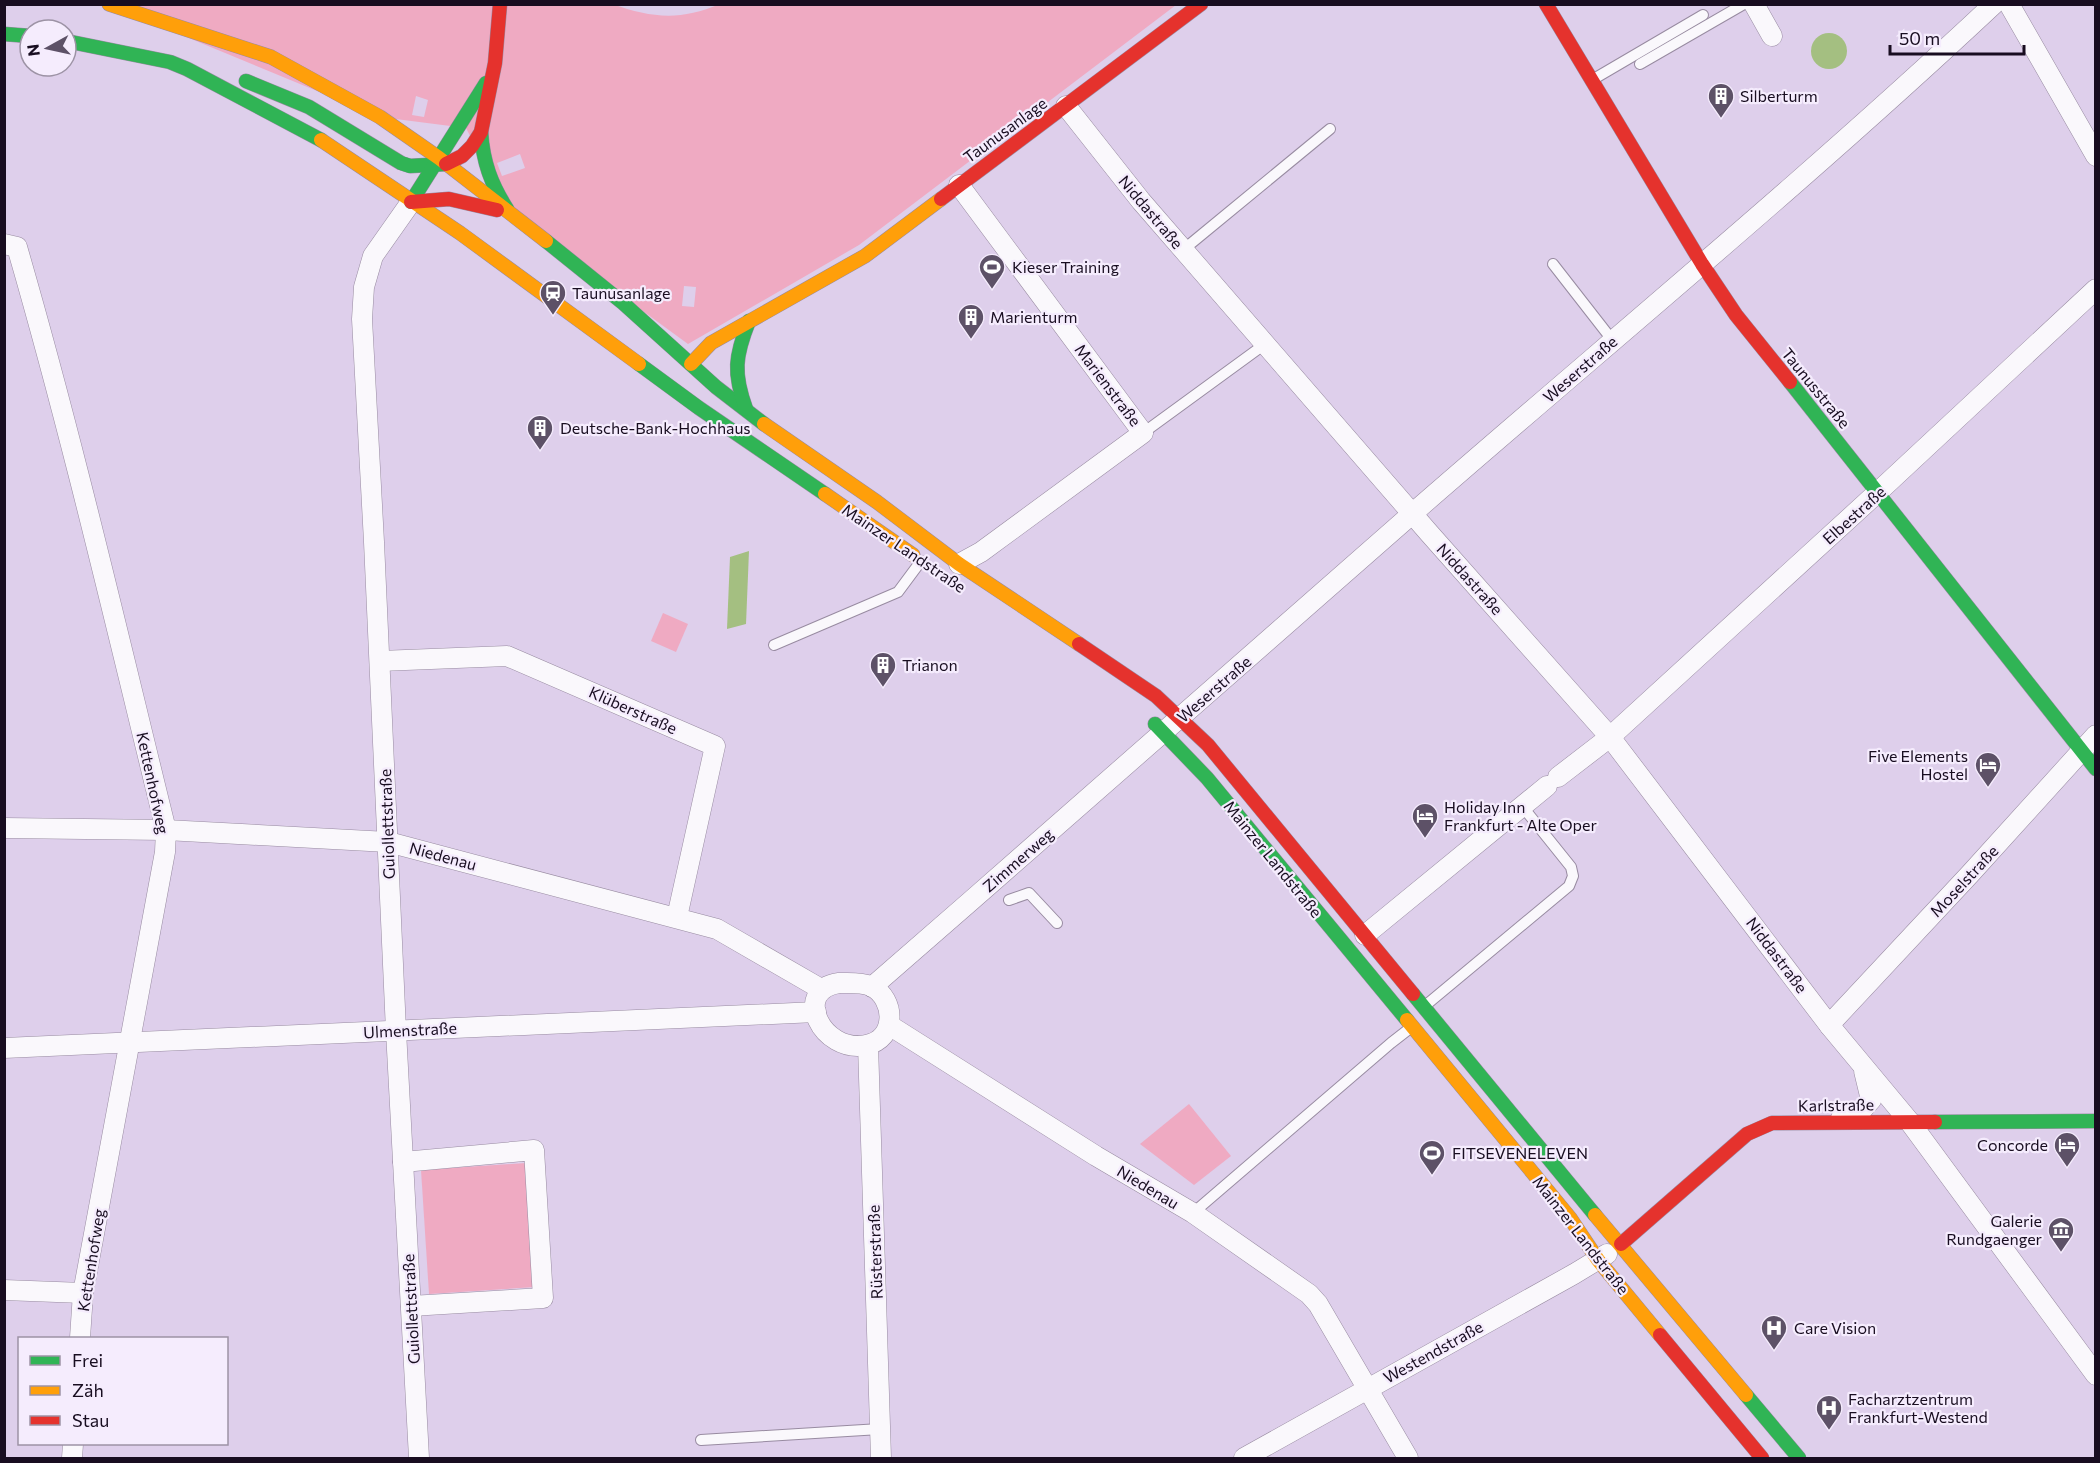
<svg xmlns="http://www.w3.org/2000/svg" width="2100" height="1463" font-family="Commissioner,sans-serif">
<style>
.green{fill:#efaac2;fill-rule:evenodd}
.water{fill:#a4bf81}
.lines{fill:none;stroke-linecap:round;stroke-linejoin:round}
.lane-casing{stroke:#988ba1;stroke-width:12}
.street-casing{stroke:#988ba1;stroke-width:21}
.fast-casing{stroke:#988ba1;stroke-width:15}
.slow-casing{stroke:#988ba1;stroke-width:15}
.jam-casing{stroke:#988ba1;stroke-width:15}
.lane{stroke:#faf8fc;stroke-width:10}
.street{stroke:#faf8fc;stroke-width:20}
.fast{stroke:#30b455;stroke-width:14}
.slow{stroke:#ff9f0a;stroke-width:14}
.jam{stroke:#e5322d;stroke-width:14}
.labels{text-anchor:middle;stroke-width:4.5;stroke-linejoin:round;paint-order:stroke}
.poi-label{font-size:16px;fill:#180d20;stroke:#f5ecfd;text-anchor:start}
.street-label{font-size:16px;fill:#180d20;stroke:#f5ecfd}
</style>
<rect width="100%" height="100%" fill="#decfeb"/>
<!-- green -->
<g class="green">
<path d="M612,4c40,14 68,17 108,0l456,1 -317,240 -171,99 -178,-130 -44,-86 -86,-11 -271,-112zM416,96l12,4 -4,17 -12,-2zM520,154l5,14 -23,8 -5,-13zM684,286l12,1 -2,20 -12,-1z"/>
<polygon points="663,613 688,624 676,652 651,641"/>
<polygon points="1189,1104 1231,1156 1194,1185 1140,1144"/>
<polygon points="526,1163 535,1287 429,1294 421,1170"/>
</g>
<!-- water -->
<g class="water">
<circle cx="1829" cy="51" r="18"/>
<polygon points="749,551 746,624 727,629 730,557"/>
</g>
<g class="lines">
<!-- lane casing -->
<g class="lane-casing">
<g id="lane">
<polyline points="1640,64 1744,4"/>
<polyline points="1592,80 1703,15"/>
<polyline points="1183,250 1330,129"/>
<polyline points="1553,264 1613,341"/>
<polyline points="1143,433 1265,344"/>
<polyline points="774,645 898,592 921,561"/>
<polyline points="1009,900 1029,893 1057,923"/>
<polyline points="1426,1005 1569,886 1573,876 1571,867 1522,806"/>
<polyline points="1193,1213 1391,1043 1409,1029"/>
<polyline points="701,1440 880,1429"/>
</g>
</g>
<!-- street casing -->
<g class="street-casing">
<g id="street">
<polyline points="1754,4 1772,36"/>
<polyline points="2009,4 2096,156"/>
<polyline points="1066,106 1141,201 1429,533 1610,737 1829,1025 1909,1121 2096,1375"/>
<polyline points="959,185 1143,433 981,552 959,564"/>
<polyline points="411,202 373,256 364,287 362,319 374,542 396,1031 419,1458"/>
<path d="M4,244l13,3c56,193 101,388 149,583l-1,22 -82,441 -3,45"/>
<polyline points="380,661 507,656 715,746 677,917"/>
<polyline points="1558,777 1610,737 1878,492 2096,289"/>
<polyline points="4,828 166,830 388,842 717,929 821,989"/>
<polyline points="1365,935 1547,786"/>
<path d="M839,983c11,0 22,-1 32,3 25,13 26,53 -5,59 -44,9 -75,-55 -27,-62z"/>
<path d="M872,987c181,-157 360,-316 541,-474 194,-169 393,-333 581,-509"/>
<polyline points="889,1025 1096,1156 1193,1213 1309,1294 1318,1304 1408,1458"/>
<polyline points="1829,1025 1970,874 2096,735"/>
<polyline points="868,1045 881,1458"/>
<polyline points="4,1048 816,1012"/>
<polyline points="1841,1118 1861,1111 1871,1100 1864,1071"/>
<polyline points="403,1162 534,1150 543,1298 411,1306"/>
<polyline points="4,1290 83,1293"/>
<polyline points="72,1458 73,1444"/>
<polyline points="1244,1458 1574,1274 1607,1254"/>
</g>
</g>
<!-- fast casing -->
<g class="fast-casing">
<g id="fast">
<polyline points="4,34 30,36"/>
<polyline points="66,41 170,62 187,69 321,140"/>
<polyline points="246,81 309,107 401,163 410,166 446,164"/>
<path d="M481,132c2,30 10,52 26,77"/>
<polyline points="411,202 486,83"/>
<polyline points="546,241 623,303 716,387 764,424"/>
<polyline points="639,364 699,408 825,494"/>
<polyline points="1790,382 2096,769"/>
<path d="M746,409c-13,-36 -11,-53 3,-88"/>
<polyline points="1155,724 1207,778 1407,1020"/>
<polyline points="1413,994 1595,1215"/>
<polyline points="1935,1122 2096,1121"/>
<polyline points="1746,1395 1799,1458"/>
</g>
</g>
<!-- slow casing -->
<g class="slow-casing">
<g id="slow">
<polyline points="109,4 271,57 380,117 439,158 546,241"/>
<polyline points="321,140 460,233 639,364"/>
<polyline points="691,364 711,343 865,256 941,199"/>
<polyline points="764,424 877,502 959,564 1079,644"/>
<polyline points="825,494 913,555"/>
<polyline points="1407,1020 1570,1218 1598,1260 1660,1335"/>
<polyline points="1595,1215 1746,1395"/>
</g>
</g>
<!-- jam casing -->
<g class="jam-casing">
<g id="jam">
<polyline points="1546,4 1702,264 1736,315 1790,382"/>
<polyline points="446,164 462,156 472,146 481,132 495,63 500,4"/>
<polyline points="941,199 1201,4"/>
<polyline points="411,202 449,199 497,210"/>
<polyline points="1079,644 1156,696 1208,745 1413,994"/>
<polyline points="1621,1244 1747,1134 1772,1123 1935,1122"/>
<polyline points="1660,1335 1762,1458"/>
</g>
</g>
<!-- lane -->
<use href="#lane" class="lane"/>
<!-- street -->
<use href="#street" class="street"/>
<!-- fast -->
<use href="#fast" class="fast"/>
<!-- slow -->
<use href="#slow" class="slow"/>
<!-- jam -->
<use href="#jam" class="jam"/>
</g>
<!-- icons -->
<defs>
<g id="building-pin" transform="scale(1.35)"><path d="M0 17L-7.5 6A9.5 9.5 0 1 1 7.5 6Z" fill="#5d5167" stroke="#f5ecfd"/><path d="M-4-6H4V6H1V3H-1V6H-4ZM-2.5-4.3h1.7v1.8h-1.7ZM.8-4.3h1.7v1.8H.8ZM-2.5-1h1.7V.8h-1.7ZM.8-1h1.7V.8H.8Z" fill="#fff"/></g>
<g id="stadium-pin" transform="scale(1.35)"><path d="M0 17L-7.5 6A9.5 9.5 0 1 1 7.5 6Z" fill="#5d5167" stroke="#f5ecfd"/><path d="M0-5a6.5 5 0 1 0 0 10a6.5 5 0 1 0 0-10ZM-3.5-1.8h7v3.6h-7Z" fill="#fff"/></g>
<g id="station-pin" transform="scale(1.35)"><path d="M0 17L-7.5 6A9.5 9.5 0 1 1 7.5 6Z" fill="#5d5167" stroke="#f5ecfd"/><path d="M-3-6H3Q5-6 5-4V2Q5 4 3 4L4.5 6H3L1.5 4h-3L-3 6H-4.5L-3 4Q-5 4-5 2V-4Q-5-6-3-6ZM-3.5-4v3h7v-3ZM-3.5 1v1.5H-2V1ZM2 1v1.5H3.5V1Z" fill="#fff"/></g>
<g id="hotel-pin" transform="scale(1.35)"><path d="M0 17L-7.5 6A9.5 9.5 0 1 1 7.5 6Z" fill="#5d5167" stroke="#f5ecfd"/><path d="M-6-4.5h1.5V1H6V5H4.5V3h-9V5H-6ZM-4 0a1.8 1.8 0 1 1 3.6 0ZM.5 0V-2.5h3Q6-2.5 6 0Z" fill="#fff"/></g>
<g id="museum-pin" transform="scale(1.35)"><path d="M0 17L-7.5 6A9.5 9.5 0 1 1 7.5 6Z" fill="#5d5167" stroke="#f5ecfd"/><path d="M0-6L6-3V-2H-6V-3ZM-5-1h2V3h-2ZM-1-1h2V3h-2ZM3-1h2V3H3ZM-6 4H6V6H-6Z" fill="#fff"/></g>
<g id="hospital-pin" transform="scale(1.35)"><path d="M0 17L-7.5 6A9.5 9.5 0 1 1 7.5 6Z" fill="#5d5167" stroke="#f5ecfd"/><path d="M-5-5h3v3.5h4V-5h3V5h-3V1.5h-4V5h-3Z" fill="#fff"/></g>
</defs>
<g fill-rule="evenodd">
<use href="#building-pin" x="1721" y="96"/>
<use href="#stadium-pin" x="992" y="267"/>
<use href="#station-pin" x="553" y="293"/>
<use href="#building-pin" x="971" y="317"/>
<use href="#building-pin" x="540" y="428"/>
<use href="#building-pin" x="883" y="665"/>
<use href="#hotel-pin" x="1988" y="765"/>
<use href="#hotel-pin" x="1425" y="816"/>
<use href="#hotel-pin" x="2067" y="1145"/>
<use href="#stadium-pin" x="1432" y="1153"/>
<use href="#museum-pin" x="2061" y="1230"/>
<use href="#hospital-pin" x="1774" y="1328"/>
<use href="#hospital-pin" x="1829" y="1408"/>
</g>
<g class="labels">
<!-- poi labels -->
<g class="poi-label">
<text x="1740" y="102">Silberturm</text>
<text x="1012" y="273">Kieser Training</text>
<text x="572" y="299">Taunusanlage</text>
<text x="990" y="323">Marienturm</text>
<text x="560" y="434">Deutsche-Bank-Hochhaus</text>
<text x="902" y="671">Trianon</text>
<text x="1968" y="762" text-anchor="end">Five Elements<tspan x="1968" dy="18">Hostel</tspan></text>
<text x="1444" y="813">Holiday Inn<tspan x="1444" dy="18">Frankfurt - Alte Oper</tspan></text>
<text x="2048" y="1151" text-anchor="end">Concorde</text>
<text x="1452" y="1159">FITSEVENELEVEN</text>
<text x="2042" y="1227" text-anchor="end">Galerie<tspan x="2042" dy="18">Rundgaenger</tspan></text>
<text x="1794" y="1334">Care Vision</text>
<text x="1848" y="1405">Facharztzentrum<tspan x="1848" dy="18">Frankfurt-Westend</tspan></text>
</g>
<!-- street labels -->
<g class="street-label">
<text transform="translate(1005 130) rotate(-36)" y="6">Taunusanlage</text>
<text transform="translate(1151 212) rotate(50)" y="6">Niddastraße</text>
<text transform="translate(1580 369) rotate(-41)" y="6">Weserstraße</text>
<text transform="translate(1108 385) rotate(53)" y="6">Marienstraße</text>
<text transform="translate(1816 388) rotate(51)" y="6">Taunusstraße</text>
<text transform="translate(1854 515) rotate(-42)" y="6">Elbestraße</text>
<text transform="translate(904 548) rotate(34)" y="6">Mainzer Landstraße</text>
<text transform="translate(1470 579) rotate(48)" y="6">Niddastraße</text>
<text transform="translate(1214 689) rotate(-41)" y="6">Weserstraße</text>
<text transform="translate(633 710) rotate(24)" y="6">Klüberstraße</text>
<text transform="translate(153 783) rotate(78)" y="6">Kettenhofweg</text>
<text transform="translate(387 824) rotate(-92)" y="6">Guiollettstraße</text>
<text transform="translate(443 856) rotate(15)" y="6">Niedenau</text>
<text transform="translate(1273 859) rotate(51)" y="6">Mainzer Landstraße</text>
<text transform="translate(1018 860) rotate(-41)" y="6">Zimmerweg</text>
<text transform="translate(1964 881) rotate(-47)" y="6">Moselstraße</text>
<text transform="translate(1777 955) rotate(53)" y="6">Niddastraße</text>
<text transform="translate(410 1030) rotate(-3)" y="6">Ulmenstraße</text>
<text transform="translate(1836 1105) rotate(-1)" y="6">Karlstraße</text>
<text transform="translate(1148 1187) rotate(31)" y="6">Niedenau</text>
<text transform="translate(1581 1235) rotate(52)" y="6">Mainzer Landstraße</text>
<text transform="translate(875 1252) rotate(-92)" y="6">Rüsterstraße</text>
<text transform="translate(91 1260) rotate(-81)" y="6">Kettenhofweg</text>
<text transform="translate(411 1309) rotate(-93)" y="6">Guiollettstraße</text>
<text transform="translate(1433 1352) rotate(-29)" y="6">Westendstraße</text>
</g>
</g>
<!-- border -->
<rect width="2100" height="1463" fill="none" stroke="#180d20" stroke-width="12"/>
<!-- legend -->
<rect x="18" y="1337" width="210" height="108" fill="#f5ecfd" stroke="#9d93a5" stroke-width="1.5"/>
<rect x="30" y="1356" width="30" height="9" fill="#30b455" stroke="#9d93a5" stroke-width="1.5"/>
<text x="72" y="1367" font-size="18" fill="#180d20">Frei</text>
<rect x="30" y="1386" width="30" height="9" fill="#ff9f0a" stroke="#9d93a5" stroke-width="1.5"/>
<text x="72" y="1397" font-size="18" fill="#180d20">Zäh</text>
<rect x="30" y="1416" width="30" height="9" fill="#e5322d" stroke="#9d93a5" stroke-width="1.5"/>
<text x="72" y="1427" font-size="18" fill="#180d20">Stau</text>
<!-- north arrow -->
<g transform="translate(48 48) rotate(262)"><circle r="28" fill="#f5ecfd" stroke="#9d93a5" stroke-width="1.5"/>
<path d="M0-4.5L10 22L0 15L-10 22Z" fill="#5d5167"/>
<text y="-9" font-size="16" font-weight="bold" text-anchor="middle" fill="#180d20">N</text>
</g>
<!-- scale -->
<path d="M1890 45v9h134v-9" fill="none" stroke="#180d20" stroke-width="3"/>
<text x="1899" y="45" font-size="18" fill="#180d20" stroke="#f5ecfd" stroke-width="4.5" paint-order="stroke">50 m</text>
</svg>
